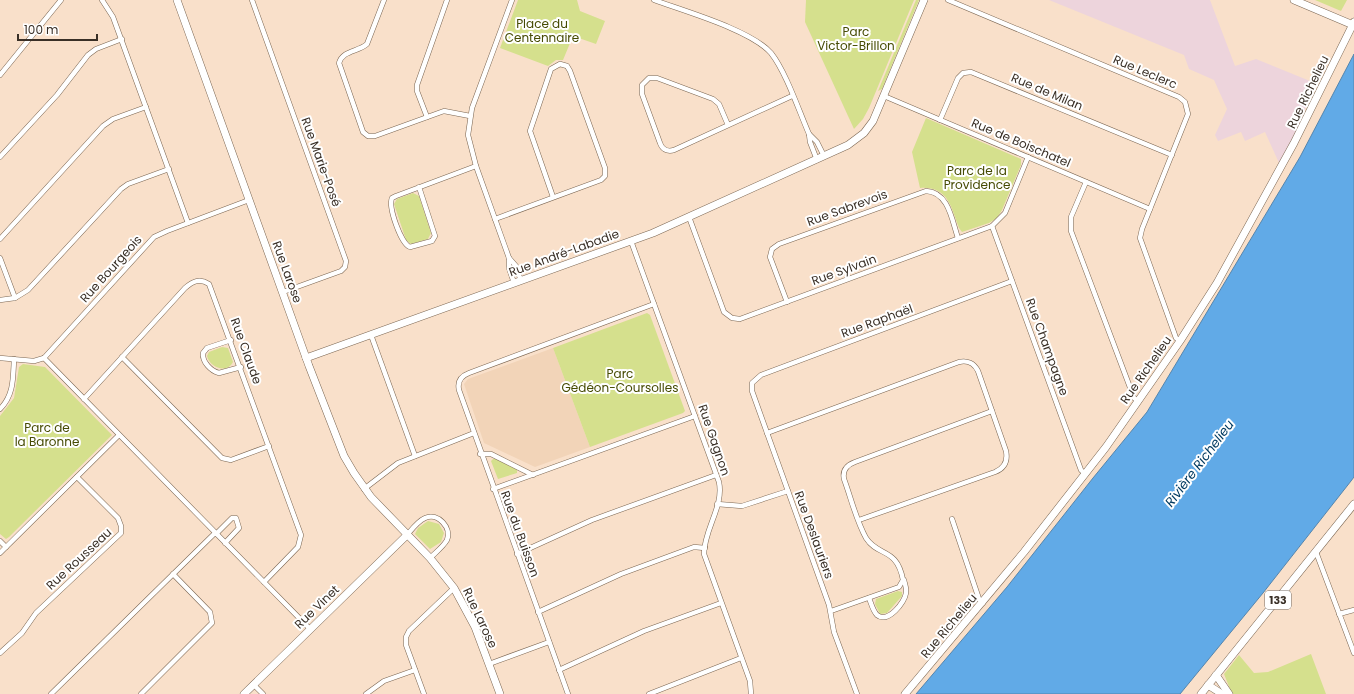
<svg xmlns="http://www.w3.org/2000/svg" width="1354" height="694" font-family="Poppins,sans-serif">
<style>
.commercial{fill:#edd4dc}
.built{fill:#f2d4b8}
.green{fill:#d5e08d}
.water{fill:#61aae7;stroke:#5585ad}
.lines{fill:none;stroke-linecap:round;stroke-linejoin:round}
.street-casing{stroke:#7b6652;stroke-width:5.5}
.secondary-casing{stroke:#7b6652;stroke-width:8}
.primary-casing{stroke:#7b6652;stroke-width:8}
.street{stroke:#fff;stroke-width:4.5}
.secondary{stroke:#fff;stroke-width:7}
.primary{stroke:#fff;stroke-width:7}
.labels{text-anchor:middle;stroke-width:4;stroke-linejoin:round;paint-order:stroke}
.shield{fill:#fff;stroke:#746d67;stroke-width:1}
.shield-label{font-size:11px;font-weight:bold;fill:#392f26}
.park-label{font-size:12px;fill:#464b03;stroke:#fff}
.street-label{font-size:12px;fill:#392f26;stroke:#fff}
.water-label{font-size:13px;font-style:italic;fill:#003a61;stroke:#fff}
</style>
<rect width="100%" height="100%" fill="#f9e0ca"/>
<!-- commercial -->
<polygon class="commercial" points="1049,0 1210,0 1235,66 1256,59 1315,83 1298,128 1279,163 1265,132 1245,141 1241,132 1218,141 1215,135 1227,109 1214,80 1189,69 1184,55"/>
<!-- built -->
<polygon class="built" points="553,348 590,447 535,467 484,443 464,384 468,379"/>
<!-- green -->
<g class="green">
<polygon points="518,0 577,0 580,11 605,21 596,44 573,36 563,60 556,60 548,66 500,48"/>
<polygon points="806,0 914,0 869,108 863,119 854,129 805,22"/>
<polygon points="916,0 919,0 882,89 878,91"/>
<polygon points="1315,0 1347,0 1341,11"/>
<path d="M926,118l95,41v6l-19,45 -5,8 -8,5 -27,9 -3,-4c-8,-21 -11,-42 -39,-40l-8,-36z"/>
<polygon points="413,193 419,196 431,233 428,239 411,244 406,240 394,204 397,199"/>
<polygon points="647,313 650,315 685,411 683,413 590,447 553,348"/>
<path d="M222,347l6,1 5,14c-6,12 -23,6 -26,-6l2,-4z"/>
<polygon points="23,364 45,367 112,435 9,537 6,539 0,534 0,416 14,398 19,367"/>
<polygon points="493,459 497,459 517,469 517,473 498,479 491,461"/>
<polygon points="428,521 439,524 444,533 441,542 430,549 415,534 418,528"/>
<polygon points="898,591 902,592 902,596 887,613 880,614 875,604 876,599"/>
<polygon points="1311,654 1326,694 1232,694 1224,674 1239,655 1254,673 1268,672"/>
</g>
<!-- water -->
<polygon class="water" points="1354,54 1354,477 1351,481 1263,593 1180,694 916,694 1007,587 1093,478 1147,412 1300,157"/>
<g class="lines">
<!-- street casing -->
<g class="street-casing">
<g id="street">
<polyline points="102,0 113,17 188,223"/>
<polyline points="252,0 346,261 345,267 341,271 283,292"/>
<path d="M384,0l-17,44c-9,8 -24,6 -28,19l24,69 5,4h7l69,-25 26,5"/>
<polyline points="512,0 472,108 468,135 476,166 509,258 509,268 514,283"/>
<path d="M654,0c30,11 97,30 117,53 15,19 28,58 38,81l1,8 7,18"/>
<polyline points="948,0 1179,97 1185,102 1188,114 1142,229 1140,238 1176,338 1180,341"/>
<polyline points="0,75 61,0"/>
<polyline points="884,96 1150,209"/>
<polyline points="427,117 417,91 417,85 447,0"/>
<polyline points="940,120 958,78 963,73 971,72 1172,155"/>
<path d="M728,125l-9,-21 -6,-5 -56,-21h-8l-7,7v9l18,49c2,6 7,9 14,7l118,-54"/>
<polyline points="809,134 817,142 824,156"/>
<polyline points="0,157 57,95 88,55 96,49 122,39"/>
<polyline points="1086,182 1071,217 1071,231 1134,398 1138,401"/>
<path d="M419,187l16,49 -3,5 -22,6c-9,-3 -22,-40 -18,-49l4,-2 80,-30"/>
<polyline points="689,217 724,312 732,318 740,319 992,226 1005,213 1028,157"/>
<polyline points="495,219 601,180 605,176 605,168 570,71 567,66 560,64 551,69 530,131 553,197"/>
<polyline points="992,226 1081,470 1085,474"/>
<polyline points="0,239 103,126 113,119 146,107"/>
<path d="M631,241l88,241c5,25 -15,47 -15,72l46,127 1,13"/>
<polyline points="0,258 15,298"/>
<polyline points="509,258 516,266 521,281"/>
<polyline points="0,300 15,298 28,290 121,189 128,184 169,169"/>
<path d="M787,302l-17,-45 2,-8 7,-5 147,-53c23,1 26,30 32,47"/>
<polyline points="371,335 415,456"/>
<path d="M231,340l-24,8 -4,5c-1,9 8,18 16,20l22,-6"/>
<polyline points="122,357 222,458 231,460 269,446"/>
<polyline points="0,358 34,361 44,358 154,237 167,231 249,200"/>
<polyline points="44,358 310,629"/>
<path d="M84,399l101,-111c8,-7 15,-10 24,-4l92,251 -3,12 -34,35"/>
<path d="M0,409c14,-14 13,-31 14,-50"/>
<path d="M767,433l192,-71c8,-2 15,1 19,9l28,80c2,10 -1,17 -11,21l-136,48"/>
<polyline points="480,454 491,454 533,475"/>
<polyline points="364,489 398,463 474,433"/>
<polyline points="493,489 695,416"/>
<polyline points="717,504 742,506 788,491"/>
<polyline points="952,519 979,599 983,603"/>
<polyline points="216,534 232,518 236,518 239,528 225,543"/>
<path d="M407,535c5,-6 11,-14 18,-17 13,-6 27,10 22,22 -4,7 -12,13 -17,18"/>
<polyline points="0,541 6,547"/>
<polyline points="1316,552 1354,653"/>
<polyline points="0,553 119,435"/>
<polyline points="517,554 592,520 716,475"/>
<path d="M869,598c2,5 4,13 8,17 11,9 28,-13 29,-22 1,-5 -1,-8 -2,-13"/>
<path d="M831,611l68,-24 4,-7c-6,-33 -25,-23 -37,-42 -10,-18 -15,-40 -22,-59 -2,-9 3,-14 11,-17l137,-51"/>
<polyline points="538,612 621,574 694,547 705,548"/>
<polyline points="1339,614 1354,610"/>
<polyline points="0,653 22,633 36,613 121,533 121,526 118,518 77,477"/>
<polyline points="489,664 549,642"/>
<polyline points="559,670 644,631 721,603"/>
<polyline points="253,684 263,694"/>
<polyline points="51,694 215,533"/>
<polyline points="141,694 212,623 210,612 173,574"/>
<polyline points="366,694 384,681 415,670"/>
<polyline points="424,694 406,645 406,637 409,631 454,588"/>
<path d="M568,694l-109,-304c-2,-9 2,-14 10,-17l185,-69"/>
<polyline points="649,694 741,658"/>
<polyline points="857,694 834,632 829,605 752,391 752,383 761,375 1012,281"/>
</g>
</g>
<!-- secondary casing -->
<g class="secondary-casing">
<g id="secondary">
<polyline points="177,0 309,366 344,456 354,473 371,497 430,558 454,588 475,627 500,694"/>
<polyline points="1294,0 1353,25"/>
<polyline points="306,358 653,233 848,145 864,133 873,121 924,0"/>
<polyline points="1216,675 1229,694"/>
<polyline points="1208,685 1222,694"/>
<polyline points="244,694 407,535"/>
<polyline points="905,694 1024,552 1106,447 1180,341 1217,283 1294,143 1354,22"/>
</g>
</g>
<!-- primary casing -->
<g class="primary-casing">
<polyline id="primary" points="1201,694 1354,504"/>
</g>
<!-- street -->
<use href="#street" class="street"/>
<!-- secondary -->
<use href="#secondary" class="secondary"/>
<!-- primary -->
<use href="#primary" class="primary"/>
</g>
<g class="labels">
<!-- shield labels -->
<rect class="shield" x="1265" y="591" width="26" height="18" rx="3"/>
<g class="shield-label">
<text x="1278" y="604">133</text>
</g>
<!-- park labels -->
<g class="park-label">
<text x="542" y="28">Place du<tspan x="542" dy="14">Centennaire</tspan></text>
<text x="856" y="36">Parc<tspan x="856" dy="14">Victor-Brillon</tspan></text>
<text x="977" y="175">Parc de la<tspan x="977" dy="14">Providence</tspan></text>
<text x="620" y="378">Parc<tspan x="620" dy="14">Gédéon-Coursolles</tspan></text>
<text x="47" y="432">Parc de<tspan x="47" dy="14">la Baronne</tspan></text>
</g>
<!-- street labels -->
<g class="street-label">
<text transform="translate(1145 72) rotate(23)" y="4">Rue Leclerc</text>
<text transform="translate(1047 92) rotate(23)" y="4">Rue de Milan</text>
<text transform="translate(1308 92) rotate(-64)" y="4">Rue Richelieu</text>
<text transform="translate(1021 143) rotate(23)" y="4">Rue de Boischatel</text>
<text transform="translate(321 162) rotate(70)" y="4">Rue Marie-Posé</text>
<text transform="translate(847 208) rotate(-20)" y="4">Rue Sabrevois</text>
<text transform="translate(564 253) rotate(-20)" y="4">Rue André-Labadie</text>
<text transform="translate(111 269) rotate(-48)" y="4">Rue Bourgeois</text>
<text transform="translate(844 270) rotate(-20)" y="4">Rue Sylvain</text>
<text transform="translate(287 272) rotate(70)" y="4">Rue Larose</text>
<text transform="translate(877 321) rotate(-20)" y="4">Rue Raphaël</text>
<text transform="translate(1047 347) rotate(70)" y="4">Rue Champagne</text>
<text transform="translate(246 351) rotate(70)" y="4">Rue Claude</text>
<text transform="translate(1146 370) rotate(-55)" y="4">Rue Richelieu</text>
<text transform="translate(714 440) rotate(71)" y="4">Rue Gagnon</text>
<text transform="translate(520 534) rotate(70)" y="4">Rue du Buisson</text>
<text transform="translate(814 535) rotate(70)" y="4">Rue Deslauriers</text>
<text transform="translate(79 559) rotate(-43)" y="4">Rue Rousseau</text>
<text transform="translate(317 607) rotate(-44)" y="4">Rue Vinet</text>
<text transform="translate(480 618) rotate(65)" y="4">Rue Larose</text>
<text transform="translate(949 626) rotate(-50)" y="4">Rue Richelieu</text>
</g>
<!-- water labels -->
<g class="water-label">
<text transform="translate(1199 463) rotate(-53)" y="5">Rivière Richelieu</text>
</g>
</g>
<!-- scale -->
<path d="M18 34v6h79v-6" fill="none" stroke="#392f26" stroke-width="2"/>
<text x="24" y="34" font-size="12" fill="#392f26" stroke="#ffffff" stroke-width="3" paint-order="stroke">100 m</text>
</svg>
